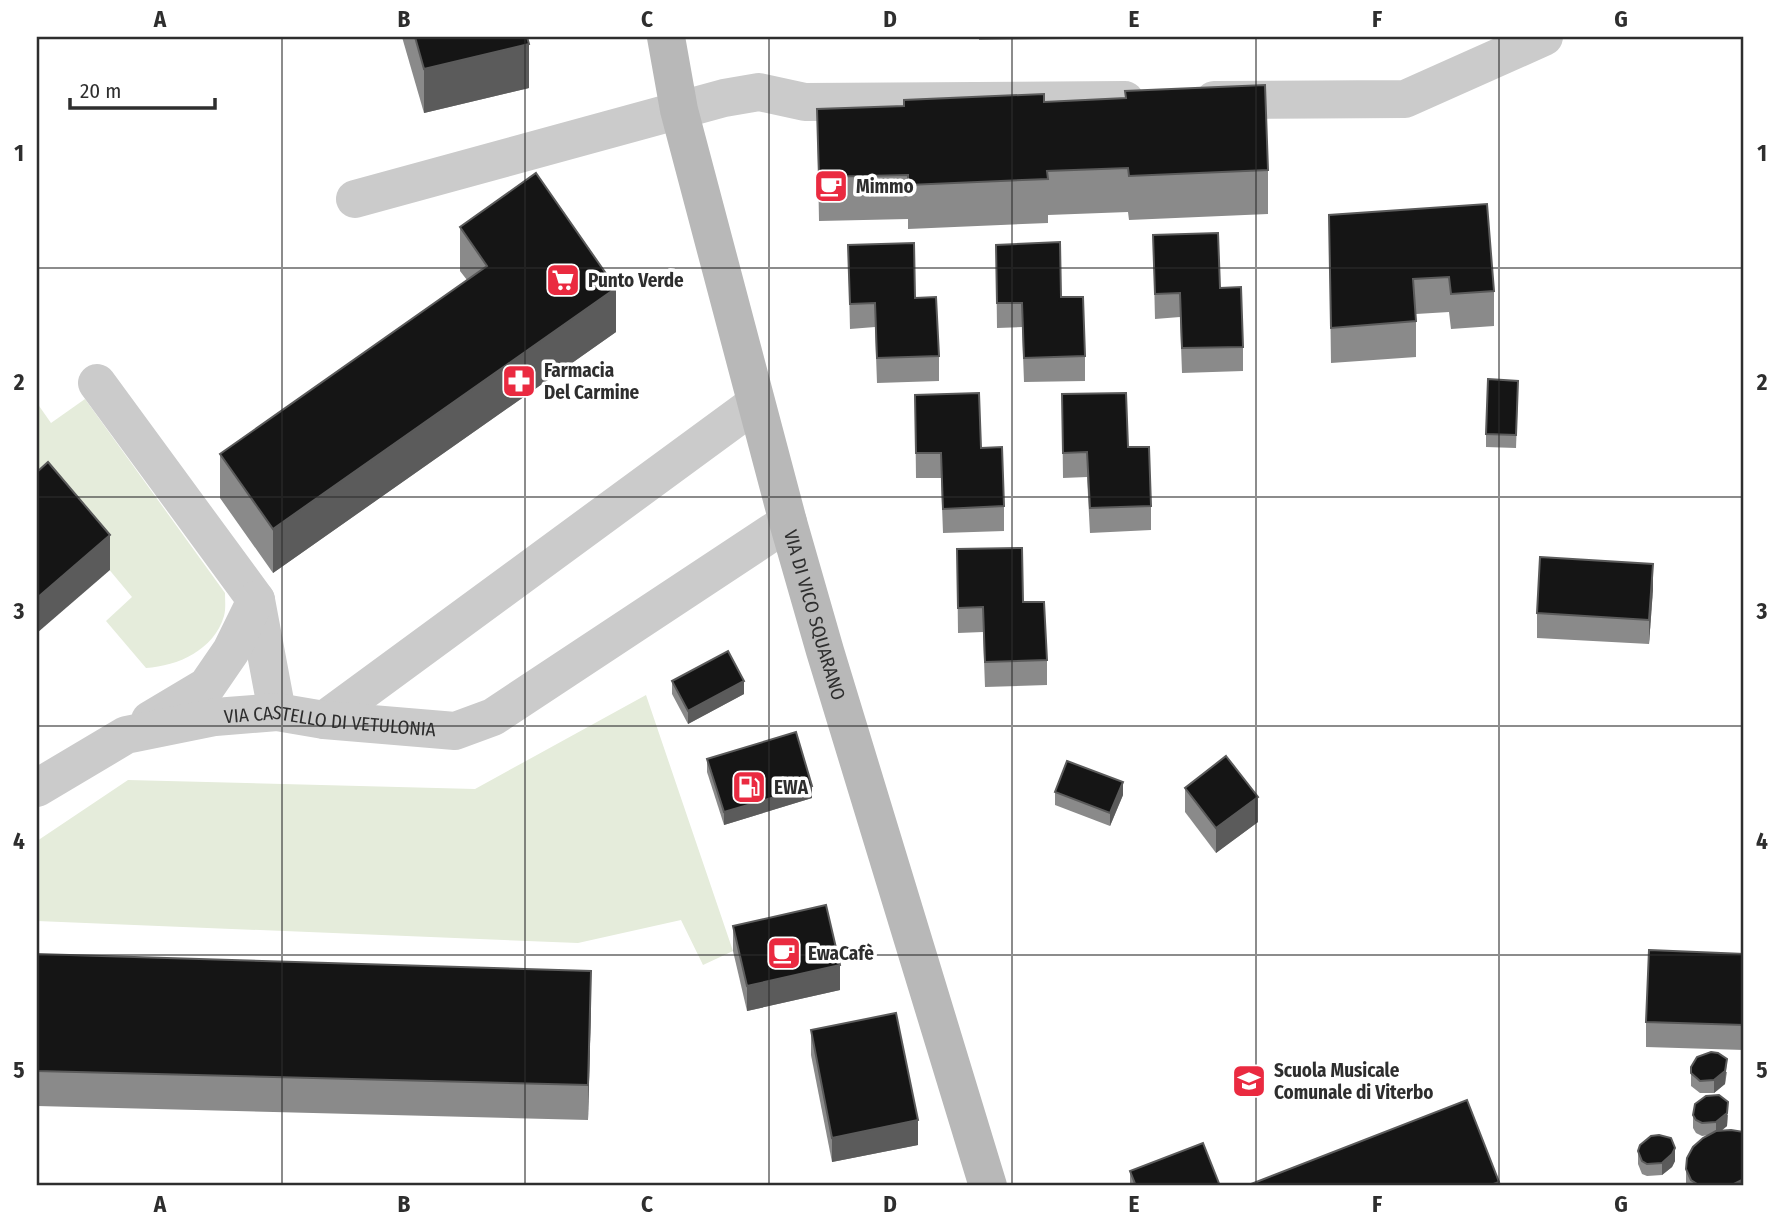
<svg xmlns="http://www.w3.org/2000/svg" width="1781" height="1223" font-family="'Fira Sans Condensed',sans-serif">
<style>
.green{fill:#e5ecdb}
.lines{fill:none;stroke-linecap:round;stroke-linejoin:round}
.street{stroke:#cbcbcb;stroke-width:38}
.secondary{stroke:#b8b8b8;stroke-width:38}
.wall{fill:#8a8a8a}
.shaded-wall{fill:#5b5b5b}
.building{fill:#151515;stroke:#5b5b5b;stroke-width:2}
.grid{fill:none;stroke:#2e2e2e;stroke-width:2;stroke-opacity:0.55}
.labels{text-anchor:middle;stroke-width:7;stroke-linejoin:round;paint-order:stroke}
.poi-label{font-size:19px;font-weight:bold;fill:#2e2e2e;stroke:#fff;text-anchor:start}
.street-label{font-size:19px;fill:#2e2e2e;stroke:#fff}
.neatline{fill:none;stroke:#2e2e2e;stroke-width:2.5}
.grid-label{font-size:23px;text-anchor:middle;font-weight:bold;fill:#2e2e2e}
</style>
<rect width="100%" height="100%" fill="#fff"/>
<!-- green -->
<g class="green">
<path d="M85,399l140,194c0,7 1,16 -1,23 -10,34 -46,50 -78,52l-40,-47 26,-24 -95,-114v-80l14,20z"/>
<polygon points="646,695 733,951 703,965 681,920 578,943 37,921 37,841 128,780 475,789"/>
</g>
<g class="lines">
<!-- street -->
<g class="street">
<polyline points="1214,100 1405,99 1544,37"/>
<polyline points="355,199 724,98 759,92 805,102 1125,100"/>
<polyline points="97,383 256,600 277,712"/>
<polyline points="150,720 207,686 231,651 256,600"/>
<polyline points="324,720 756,403"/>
<path id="s1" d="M37,788l89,-53 89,-18 62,-5 47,8 131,11 38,-14 295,-195"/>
</g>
<!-- secondary -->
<path class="secondary" id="s2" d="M666,37l13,73 109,412 37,129 163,535"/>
</g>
<!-- wall -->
<g class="wall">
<polygon points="402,37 527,37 529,88 424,113"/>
<polygon points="979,37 1065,37 1065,39 979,40"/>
<polygon points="1044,102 1268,170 1268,214 1129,220 1128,212 1048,215 1048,223 908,229 908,219 819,221 817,109"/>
<polygon points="1329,215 1494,291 1494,326 1451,329 1449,312 1416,314 1416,357 1331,363"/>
<polygon points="460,227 616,332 273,573 220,498 220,454 467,280 460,271"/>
<polygon points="1153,235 1220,288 1243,347 1243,371 1182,373 1180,317 1155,319"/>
<polygon points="848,245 915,298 939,356 939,381 877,383 875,327 850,329"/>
<polygon points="996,245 1061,297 1085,356 1085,381 1024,382 1022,327 997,328"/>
<polygon points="1518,393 1516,448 1486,447 1486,434"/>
<polygon points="1062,394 1128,447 1151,506 1151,530 1090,533 1087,477 1063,478"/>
<polygon points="915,395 981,448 1004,506 1004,531 943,533 941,478 916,478"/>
<polygon points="957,549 1023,602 1047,660 1047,685 985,687 983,632 958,633"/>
<polygon points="1653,589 1649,644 1537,638 1537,613"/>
<polygon points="672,681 744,694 688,724 672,694"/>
<polygon points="707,759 812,798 724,825 707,772"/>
<polygon points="1185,788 1258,822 1216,853 1185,812"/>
<polygon points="1055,792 1123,795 1110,826 1055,805"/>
<polygon points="733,926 840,990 747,1011 733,951"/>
<polygon points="37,954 591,1006 588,1120 37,1106"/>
<polygon points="1744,954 1744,1050 1646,1047 1646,1022"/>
<polygon points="811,1030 918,1145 832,1162 811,1055"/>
<polygon points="1691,1067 1727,1072 1725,1084 1714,1093 1700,1093 1691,1086"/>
<polygon points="1693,1115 1728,1115 1727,1126 1721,1131 1744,1186 1686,1186 1686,1169 1709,1135 1702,1136 1696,1133 1693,1128"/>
<polygon points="1638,1151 1675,1161 1672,1167 1662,1175 1647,1176 1642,1174 1638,1164"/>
<polygon points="1130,1171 1220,1186 1130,1186"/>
</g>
<!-- shaded-wall -->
<g class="shaded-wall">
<polygon points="529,44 529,88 424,113 424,69"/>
<polygon points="616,288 616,332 273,573 273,529"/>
<polygon points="110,535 110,570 37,633 37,598"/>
<polygon points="1653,564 1653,589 1649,644 1649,620"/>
<polygon points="744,681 744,694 688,724 688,711"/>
<polygon points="1123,782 1123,795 1110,826 1110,813"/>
<polygon points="812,786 812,798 724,825 724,812"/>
<polygon points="1258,797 1258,822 1216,853 1216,828"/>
<polygon points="840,965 840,990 747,1011 747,986"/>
<polygon points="591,971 591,1006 588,1120 588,1085"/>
<polygon points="1727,1059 1725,1084 1714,1093 1714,1080"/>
<polygon points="1728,1102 1727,1126 1716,1135 1716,1122"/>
<polygon points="918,1120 918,1145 832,1162 832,1138"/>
<polygon points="1675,1148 1675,1161 1672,1167 1662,1175 1662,1163"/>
<polygon points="1744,1179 1744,1186 1730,1186"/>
<polygon points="1499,1182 1499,1186 1488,1186"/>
</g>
<!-- building -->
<g class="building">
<polygon points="415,37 527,37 529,44 424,69"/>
<polygon points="1265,85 1268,170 1129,176 1128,168 1047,171 1048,179 908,185 908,175 819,177 817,109 904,106 904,100 1044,94 1044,102 1126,98 1125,91"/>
<polygon points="536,173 616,288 273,529 220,454 487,266 460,227"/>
<polygon points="1487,204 1494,291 1451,294 1449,277 1413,279 1416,321 1331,328 1329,215"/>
<polygon points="1218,233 1220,288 1241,287 1243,347 1182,348 1180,293 1155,294 1153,235"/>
<polygon points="1060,242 1061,297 1083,297 1085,356 1024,358 1022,303 997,303 996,245"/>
<polygon points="914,243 915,298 936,297 939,356 877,358 875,303 850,304 848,245"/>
<polygon points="1488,379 1518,381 1516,435 1486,434"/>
<polygon points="979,393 981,448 1002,447 1004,506 943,509 941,453 916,453 915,395"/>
<polygon points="1126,393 1128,447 1149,447 1151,506 1090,508 1087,452 1063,453 1062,394"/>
<polygon points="48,462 110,535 37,598 37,472"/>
<polygon points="1022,548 1023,602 1044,602 1047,660 985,662 983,607 958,608 957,549"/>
<polygon points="1540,557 1653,564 1649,620 1537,613"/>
<polygon points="728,651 744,681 688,711 672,681"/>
<polygon points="796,732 812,786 724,812 707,759"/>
<polygon points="1226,756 1258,797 1216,828 1185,788"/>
<polygon points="1067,761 1123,782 1110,813 1055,792"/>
<polygon points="826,905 840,965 747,986 733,926"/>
<polygon points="1649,950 1744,954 1744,1025 1646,1022"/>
<polygon points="37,954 591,971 588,1085 37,1071"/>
<polygon points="896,1013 918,1120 832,1138 811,1030"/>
<polygon points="1711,1052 1718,1053 1727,1059 1725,1071 1714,1080 1700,1081 1691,1073 1691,1067 1697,1057"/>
<polygon points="1719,1095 1728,1102 1727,1113 1716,1122 1702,1123 1696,1120 1693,1115 1695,1104 1706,1096"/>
<polygon points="1467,1100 1499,1182 1488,1186 1246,1186"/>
<polygon points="1731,1130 1744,1132 1744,1179 1730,1186 1700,1186 1691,1180 1686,1169 1687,1158 1693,1147 1703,1138 1716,1131"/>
<polygon points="1659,1135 1671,1138 1675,1148 1672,1154 1662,1163 1647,1164 1642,1161 1638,1151 1640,1145 1651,1136"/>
<polygon points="1203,1143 1220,1186 1136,1186 1130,1171"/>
</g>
<!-- grid -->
<path class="grid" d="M282,37v1149M525,37v1149M769,37v1149M1012,37v1149M1256,37v1149M1499,37v1149M37,268h1707M37,497h1707M37,726h1707M37,955h1707"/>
<!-- icons -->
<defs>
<g id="cafe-square" transform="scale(1.75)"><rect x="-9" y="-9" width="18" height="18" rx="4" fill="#ea2a40" stroke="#fff"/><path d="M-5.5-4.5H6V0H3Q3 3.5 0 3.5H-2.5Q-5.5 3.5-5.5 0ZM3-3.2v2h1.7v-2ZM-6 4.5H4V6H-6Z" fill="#fff"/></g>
<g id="supermarket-square" transform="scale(1.75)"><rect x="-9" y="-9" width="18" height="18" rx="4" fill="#ea2a40" stroke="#fff"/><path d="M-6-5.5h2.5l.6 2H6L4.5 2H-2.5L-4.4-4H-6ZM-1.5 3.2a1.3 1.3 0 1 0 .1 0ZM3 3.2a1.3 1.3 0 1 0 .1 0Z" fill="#fff"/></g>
<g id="pharmacy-square" transform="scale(1.75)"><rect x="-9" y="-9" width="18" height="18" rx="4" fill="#ea2a40" stroke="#fff"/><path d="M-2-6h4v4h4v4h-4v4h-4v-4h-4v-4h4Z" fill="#fff"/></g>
<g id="fuel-square" transform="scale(1.75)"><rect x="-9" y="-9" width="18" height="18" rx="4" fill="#ea2a40" stroke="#fff"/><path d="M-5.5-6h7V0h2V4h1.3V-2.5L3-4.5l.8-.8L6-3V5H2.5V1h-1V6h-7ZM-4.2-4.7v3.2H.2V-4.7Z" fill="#fff"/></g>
<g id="school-square" transform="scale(1.75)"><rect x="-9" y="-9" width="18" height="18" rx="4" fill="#ea2a40" stroke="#fff"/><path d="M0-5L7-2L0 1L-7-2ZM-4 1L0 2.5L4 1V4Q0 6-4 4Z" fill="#fff"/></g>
</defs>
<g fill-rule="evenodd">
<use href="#cafe-square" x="831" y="186"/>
<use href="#supermarket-square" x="563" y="280"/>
<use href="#pharmacy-square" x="519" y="381"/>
<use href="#fuel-square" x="749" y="787"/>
<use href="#cafe-square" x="784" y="953"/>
<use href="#school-square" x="1249" y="1081"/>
</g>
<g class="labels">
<!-- poi labels -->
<g class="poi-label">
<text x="856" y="193">Mimmo</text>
<text x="588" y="287">Punto Verde</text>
<text x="544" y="377">Farmacia<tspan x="544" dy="22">Del Carmine</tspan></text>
<text x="774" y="794">EWA</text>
<text x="808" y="960">EwaCafè</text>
<text x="1274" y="1077">Scuola Musicale<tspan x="1274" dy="22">Comunale di Viterbo</tspan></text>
</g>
<!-- street labels -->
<g class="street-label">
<text dy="7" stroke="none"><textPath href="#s2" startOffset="597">VIA DI VICO SQUARANO</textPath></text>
<text dy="7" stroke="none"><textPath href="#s1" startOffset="310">VIA CASTELLO DI VETULONIA</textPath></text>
</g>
</g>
<!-- border -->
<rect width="1781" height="1223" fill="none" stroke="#ffffff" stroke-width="77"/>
<!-- scale -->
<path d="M70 98v10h145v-10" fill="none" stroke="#2e2e2e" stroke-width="3.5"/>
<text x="80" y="98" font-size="21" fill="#2e2e2e" stroke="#ffffff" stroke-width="5" paint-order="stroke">20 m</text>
<rect x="38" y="38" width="1704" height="1146" class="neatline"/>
<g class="grid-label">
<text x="160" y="27">A</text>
<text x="404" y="27">B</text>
<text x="647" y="27">C</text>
<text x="890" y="27">D</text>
<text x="1134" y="27">E</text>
<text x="1377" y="27">F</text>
<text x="1621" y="27">G</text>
<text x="19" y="161">1</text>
<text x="1762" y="161">1</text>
<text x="19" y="390">2</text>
<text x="1762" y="390">2</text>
<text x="19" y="619">3</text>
<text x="1762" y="619">3</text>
<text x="19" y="849">4</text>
<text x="1762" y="849">4</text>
<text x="19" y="1078">5</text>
<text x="1762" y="1078">5</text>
<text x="160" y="1212">A</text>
<text x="404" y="1212">B</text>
<text x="647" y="1212">C</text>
<text x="890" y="1212">D</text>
<text x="1134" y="1212">E</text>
<text x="1377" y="1212">F</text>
<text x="1621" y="1212">G</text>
</g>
</svg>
